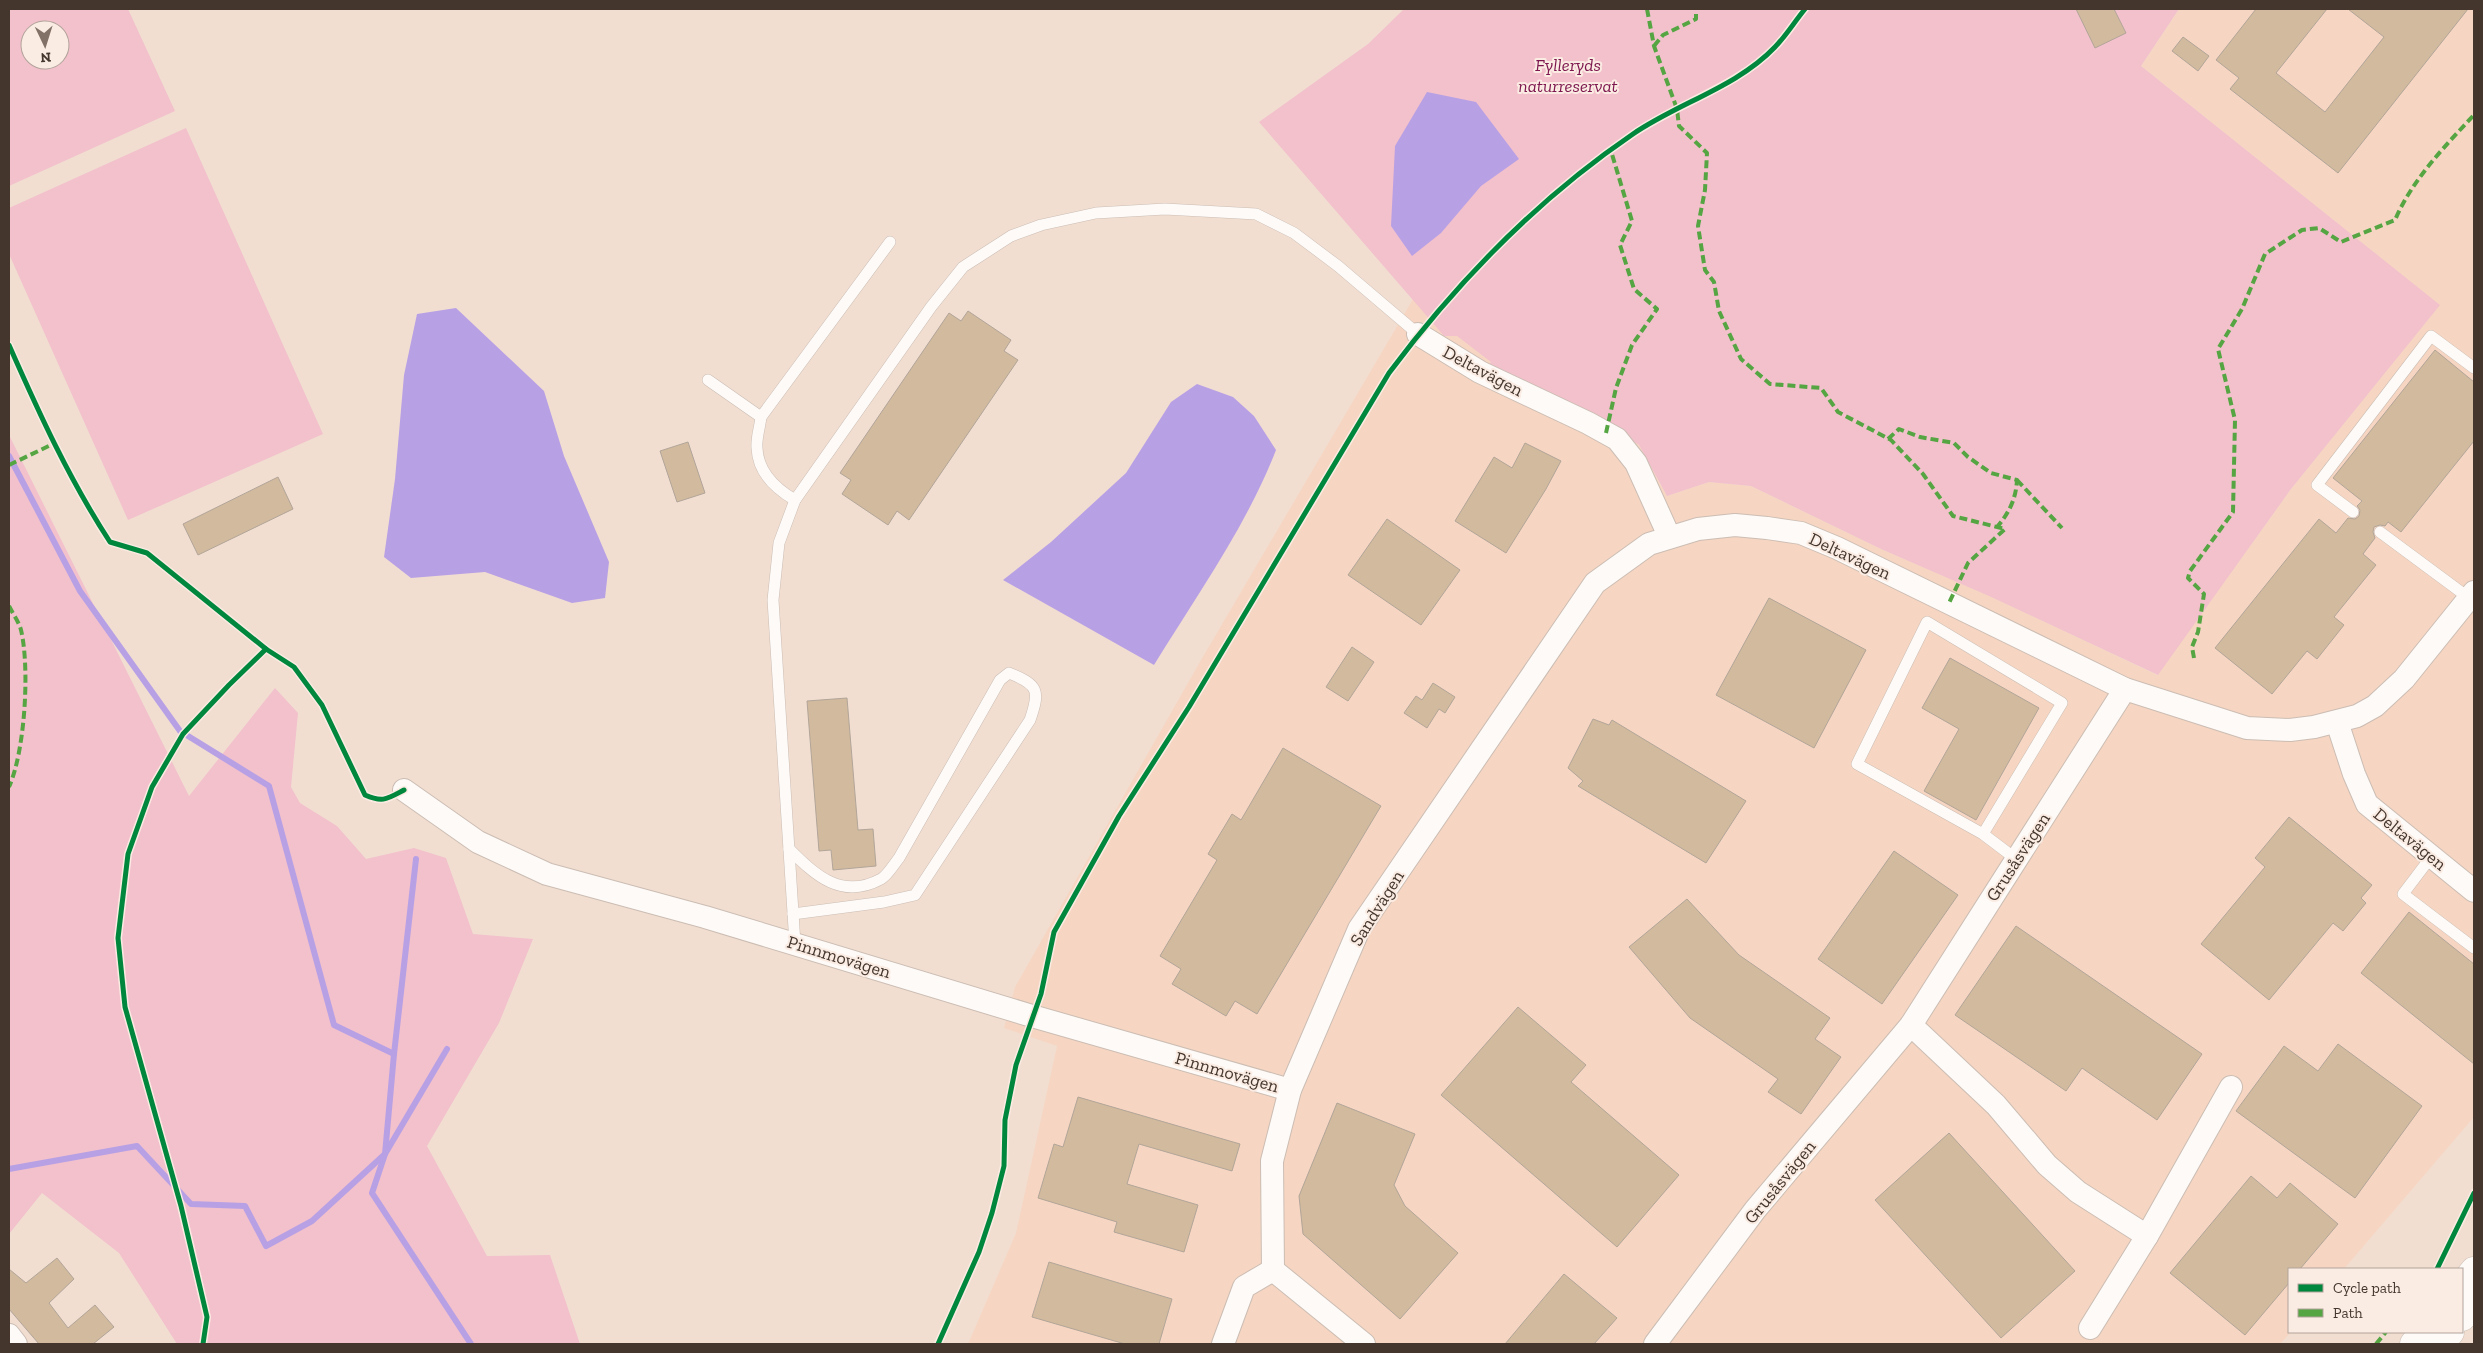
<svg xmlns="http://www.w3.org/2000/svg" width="2483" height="1353" font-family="'Zilla Slab',serif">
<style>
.built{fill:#f6d6c2}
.green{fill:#f2c1cc;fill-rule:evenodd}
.water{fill:#b8a0e5}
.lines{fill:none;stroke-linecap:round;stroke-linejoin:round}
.stream{stroke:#b8a0e5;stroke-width:6}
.building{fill:#d1ba9d;stroke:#b2a599}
.lane-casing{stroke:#ccbdb3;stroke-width:12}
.street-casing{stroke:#ccbdb3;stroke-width:24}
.primary-casing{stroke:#ccbdb3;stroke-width:29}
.lane{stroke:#fdfaf8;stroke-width:11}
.street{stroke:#fdfaf8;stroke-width:22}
.primary{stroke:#fdfaf8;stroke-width:28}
.quiet{stroke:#55a543;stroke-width:4;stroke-dasharray:8 4;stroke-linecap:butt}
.cycleway-casing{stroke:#fbece3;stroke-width:8}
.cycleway{stroke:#00873e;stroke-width:5}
.labels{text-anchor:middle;stroke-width:4;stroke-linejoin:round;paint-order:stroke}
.park-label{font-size:18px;font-style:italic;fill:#7d164e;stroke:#fbece3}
.street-label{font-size:18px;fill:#44362d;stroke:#fbece3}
</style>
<rect width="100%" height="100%" fill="#f1ded1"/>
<!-- built -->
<polygon class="built" points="2179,9 2474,9 2474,1117 2344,1269 2289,1269 2289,1332 2291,1332 2280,1344 968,1344 1016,1233 1057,1046 1004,1028 1015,987 1201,660 1413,299 1457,336 1595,417 1639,445 1667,496 1709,482 1751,486 1881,549 1988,595 2157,675 2291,489 2439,305 2141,66"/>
<!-- green -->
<g class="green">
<path d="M9,9h119l47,102 -166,75zM30,30h30v30h-30z"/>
<polygon points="1404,9 2179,9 2141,66 2440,305 2291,489 2158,675 1989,596 1881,549 1751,486 1709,482 1667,496 1639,445 1596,417 1488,366 1491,362 1457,336 1444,336 1259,122 1368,44"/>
<polygon points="186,128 323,434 128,520 9,254 9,208"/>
<polygon points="9,435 189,796 275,688 298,713 291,787 300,803 337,826 366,859 414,848 446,858 473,934 533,939 499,1023 427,1146 487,1256 550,1255 580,1344 177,1344 119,1253 42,1193 9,1234"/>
</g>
<!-- water -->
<g class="water">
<polygon points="1427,92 1476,102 1519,159 1481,186 1441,233 1412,256 1391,226 1395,146"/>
<polygon points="456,308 544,391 564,456 609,562 605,598 572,603 485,572 411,578 384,557 395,479 404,375 417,314"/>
<path d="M1197,384l36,13 21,19 22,34c-30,77 -79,145 -122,215l-151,-85 48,-38 75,-69 45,-71z"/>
</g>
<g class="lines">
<!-- stream -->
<g class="stream">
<polyline points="9,456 80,591 180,731 269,786 334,1025 394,1054 385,1154 372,1193 471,1344"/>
<polyline points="394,1054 416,859"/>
<polyline points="9,1169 137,1146 191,1204 245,1206 266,1246 312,1221 385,1154 447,1049"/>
</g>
</g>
<!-- building -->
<g class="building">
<polygon points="2076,9 2114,9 2126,33 2095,48"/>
<polygon points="2256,9 2327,9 2276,73 2325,112 2384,37 2348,9 2468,9 2338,173 2230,89 2239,78 2216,60"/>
<polygon points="2183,37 2209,56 2198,71 2172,51"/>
<polygon points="968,311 1011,340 1004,351 1018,360 909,520 897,511 888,525 842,494 851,480 840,473 949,313 961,321"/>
<polygon points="2435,350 2474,382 2474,441 2401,532 2388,522 2385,526 2380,525 2374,527 2373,532 2375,538 2363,554 2376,565 2334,617 2344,625 2317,659 2307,651 2272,694 2215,648 2319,519 2336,533 2348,518 2355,519 2359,516 2360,510 2357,506 2362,501 2333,478"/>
<polygon points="688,442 705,493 677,502 660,451"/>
<polygon points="1525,443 1561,461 1546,489 1506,553 1455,521 1494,457 1512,468"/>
<polygon points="278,477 293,509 198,555 183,524"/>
<polygon points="1387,519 1460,570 1421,625 1348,575"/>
<polygon points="1769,598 1866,650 1814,748 1716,695"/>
<polygon points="1352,647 1374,662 1348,701 1326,687"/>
<polygon points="1950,658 2039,708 1976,820 1924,791 1959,729 1922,708"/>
<polygon points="1433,683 1455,697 1445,713 1439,709 1427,728 1404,713 1416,696 1422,700"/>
<polygon points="847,698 858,830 873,829 876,866 833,870 831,850 819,851 807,701"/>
<polygon points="1593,719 1609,725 1612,720 1746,801 1706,863 1578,786 1583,781 1568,768"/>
<polygon points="1283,748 1381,806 1257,1014 1235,1001 1226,1016 1172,984 1181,969 1160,956 1217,860 1208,854 1232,814 1241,820"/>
<polygon points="2289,817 2372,885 2361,898 2366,903 2343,931 2333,923 2269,1000 2201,944 2265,867 2255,858"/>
<polygon points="1894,851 1958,895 1882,1004 1818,959"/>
<polygon points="1687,899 1739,955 1830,1018 1815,1039 1841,1057 1801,1114 1768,1092 1778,1079 1690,1018 1629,947"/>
<polygon points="2409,912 2474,964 2474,1064 2361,973"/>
<polygon points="2016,926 2202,1054 2157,1120 2082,1068 2066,1091 1955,1015"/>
<polygon points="1518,1007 1586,1065 1571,1082 1679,1175 1617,1247 1441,1095"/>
<polygon points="2338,1044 2422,1106 2355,1198 2236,1111 2284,1046 2318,1071"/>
<polygon points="1078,1097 1240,1144 1232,1171 1139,1144 1127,1184 1198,1205 1184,1252 1114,1232 1117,1222 1038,1198 1054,1144 1063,1147"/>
<polygon points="1337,1103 1415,1134 1394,1185 1405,1206 1458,1253 1400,1319 1303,1234 1299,1196"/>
<polygon points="1949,1133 2075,1271 2001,1338 1875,1200"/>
<polygon points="2251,1176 2277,1198 2290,1183 2338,1224 2300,1269 2289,1269 2289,1283 2245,1335 2170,1273"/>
<polygon points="57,1258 74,1279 49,1303 68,1328 95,1305 114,1327 93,1344 39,1344 9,1309 9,1269 26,1283"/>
<polygon points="1049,1262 1172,1299 1159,1344 1125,1344 1032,1317"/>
<polygon points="1564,1274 1617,1318 1594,1344 1505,1344"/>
</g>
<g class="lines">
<!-- lane casing -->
<g class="lane-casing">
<g id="lane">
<path d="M708,380l53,37c-1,10 -5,21 -4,31 1,25 19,41 38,52"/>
<polyline points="761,417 890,242"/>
<polyline points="2353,512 2317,485 2431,336 2474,368"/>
<polyline points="2380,532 2469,598"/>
<polyline points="1983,834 2062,703 1927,622 1857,764 1983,834 2016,859"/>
<path d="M789,849c27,27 53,51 92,30 7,-4 13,-15 18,-21l101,-178 9,-7c30,12 31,18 21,47l-115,175 -31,7 -91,12"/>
<polyline points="2431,857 2403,894 2474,948"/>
<polyline points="795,944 773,600 779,543 795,500 931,307 963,267 1011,236 1041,225 1096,213 1165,209 1256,214 1294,233 1338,266 1418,334"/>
</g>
</g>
<!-- street casing -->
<g class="street-casing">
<g id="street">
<polyline points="1418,334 1480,372 1588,423 1617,439 1636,463 1669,536"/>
<polyline points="2337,722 2354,774 2367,804 2474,891"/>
<polyline points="404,790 478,842 547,874 705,917 1032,1016 1290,1090"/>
<polyline points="1911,1025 1996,1105 2047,1165 2078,1192 2147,1236"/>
<polyline points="1273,1270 1364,1344"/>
<polyline points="2090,1328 2147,1236 2231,1087"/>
<polyline points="9,1335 16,1344"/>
<polyline points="1223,1344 1244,1287 1273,1270 1272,1161 1290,1090 1359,929 1595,583 1649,544 1698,529 1735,525 1767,528 1801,533 1837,548 2125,689 2247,728 2290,730 2314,727 2357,716 2375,706 2404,679 2474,592"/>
<polyline points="1655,1344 1755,1210 1911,1025 2125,689"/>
</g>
</g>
<!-- primary casing -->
<g class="primary-casing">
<g id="primary">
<polyline points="2462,1286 2474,1271"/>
<polyline points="2462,1317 2474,1302"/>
<polyline points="2414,1344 2424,1332"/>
<polyline points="2440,1344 2450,1332"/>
</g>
</g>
<!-- lane -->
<use href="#lane" class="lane"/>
<!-- street -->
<use href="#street" class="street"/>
<!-- primary -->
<use href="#primary" class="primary"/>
<!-- quiet -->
<g class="quiet">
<polyline points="1647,9 1654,46 1677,109 1679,126 1707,153 1705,190 1698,226 1705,270 1714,282 1719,311 1741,359 1770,384 1821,388 1838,412 1891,440 1923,474 1953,516 2005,529 1968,563 1949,603"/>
<polyline points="1654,46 1663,35 1696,19 1696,9"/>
<polyline points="1606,433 1616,388 1632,345 1657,309 1634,289 1620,245 1632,221 1611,151"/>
<path d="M1888,439l11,-10 21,8 34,6 14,14 23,16 26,7c-1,19 -8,33 -20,47"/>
<polyline points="9,465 53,444"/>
<polyline points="2017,480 2062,528"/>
<path d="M9,606c4,8 10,16 12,24 9,38 4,121 -12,157"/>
<path d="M2194,658l-2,-11 6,-15 6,-38 -16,-16 2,-7 43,-59 2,-92 -17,-71 24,-40 23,-55 37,-24 17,-2 22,14 54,-22c17,-40 50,-74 79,-105"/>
<polyline points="2376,1344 2386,1332"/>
</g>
<!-- cycleway casing -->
<g class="cycleway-casing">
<g id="cycleway">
<path d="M9,345c30,68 60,134 101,197l37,11 119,96 -37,36 -46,49 -31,53 -24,67 -10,84 7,69 56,199 26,111 -4,27"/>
<path d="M266,649l28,18 28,38 43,90c18,8 22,4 39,-5"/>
<polyline points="2437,1269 2474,1193"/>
<path d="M938,1344l41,-92 13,-39 12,-47 1,-46 11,-55 25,-71 13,-62 65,-116 70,-109 200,-334c68,-91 150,-175 244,-239 45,-31 104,-47 142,-87 11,-11 20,-26 30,-38"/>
</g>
</g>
<!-- cycleway -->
<use href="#cycleway" class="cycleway"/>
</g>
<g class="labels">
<!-- park labels -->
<g class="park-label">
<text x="1568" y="71">Fylleryds<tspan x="1568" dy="21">naturreservat</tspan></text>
</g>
<!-- street labels -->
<g class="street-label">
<text transform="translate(1483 371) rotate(28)" y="6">Deltavägen</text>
<text transform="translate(1850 556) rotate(25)" y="6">Deltavägen</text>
<text transform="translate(2410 839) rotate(39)" y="6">Deltavägen</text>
<text transform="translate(2018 857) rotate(-57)" y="6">Grusåsvägen</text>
<text transform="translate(1377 908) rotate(-58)" y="6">Sandvägen</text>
<text transform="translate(839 957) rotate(17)" y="6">Pinnmovägen</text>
<text transform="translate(1227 1072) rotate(16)" y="6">Pinnmovägen</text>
<text transform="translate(1780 1182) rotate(-51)" y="6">Grusåsvägen</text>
</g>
</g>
<!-- border -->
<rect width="2483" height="1353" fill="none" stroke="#44362d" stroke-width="20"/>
<!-- legend -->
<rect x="2288" y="1268" width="175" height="65" fill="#fbece3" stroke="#b2a39a"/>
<rect x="2298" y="1284" width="25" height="8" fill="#00873e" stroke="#b2a39a"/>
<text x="2333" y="1293" font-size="15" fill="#44362d">Cycle path</text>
<rect x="2298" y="1309" width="25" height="8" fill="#55a543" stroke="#b2a39a"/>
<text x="2333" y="1318" font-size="15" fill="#44362d">Path</text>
<!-- north arrow -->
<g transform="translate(45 45) rotate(176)"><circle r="24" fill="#fbece3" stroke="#b2a39a"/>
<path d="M0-4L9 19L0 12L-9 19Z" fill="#817166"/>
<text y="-8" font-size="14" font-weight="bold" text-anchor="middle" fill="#44362d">N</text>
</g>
</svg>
